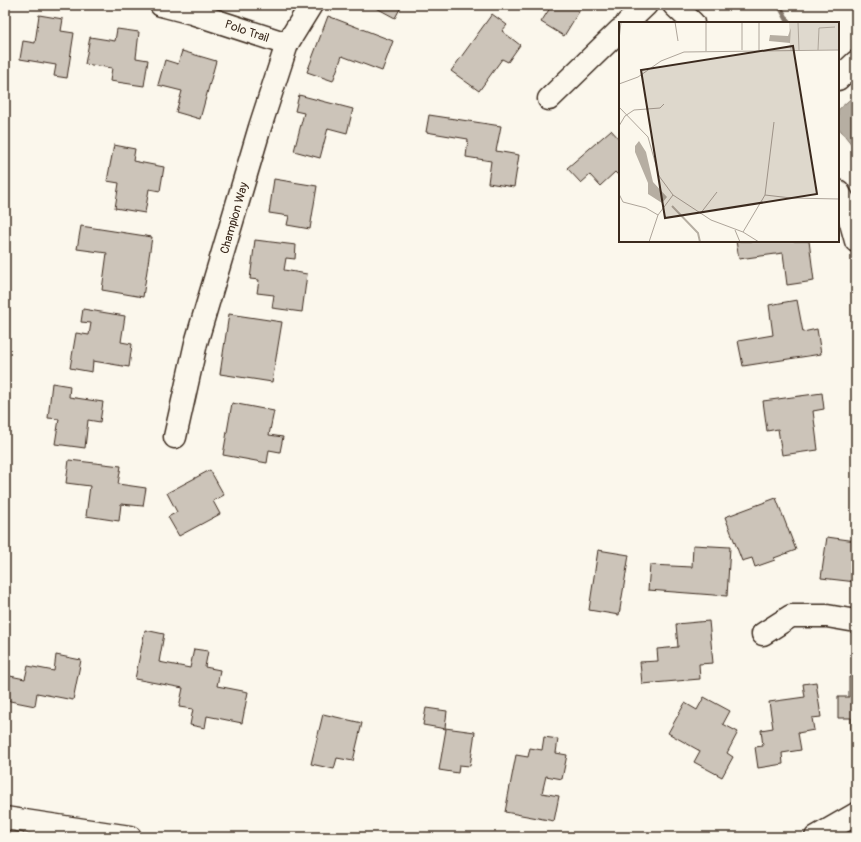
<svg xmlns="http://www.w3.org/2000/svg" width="861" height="842" font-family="Pangolin,sans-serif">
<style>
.green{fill:#dfd9ce;stroke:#8d8276}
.water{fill:#b6aea2;stroke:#85796d}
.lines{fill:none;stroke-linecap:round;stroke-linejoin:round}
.stream{stroke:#85796d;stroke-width:5}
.building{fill:#ccc4b9;stroke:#3b2a1e}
.minor-casing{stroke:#3b2a1e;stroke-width:25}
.major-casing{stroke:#3b2a1e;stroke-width:25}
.minor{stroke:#fbf7ec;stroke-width:22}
.major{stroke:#fbf7ec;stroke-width:22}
.labels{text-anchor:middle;stroke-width:3;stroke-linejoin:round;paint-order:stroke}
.street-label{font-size:12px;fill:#3b2a1e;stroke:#fbf7ec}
.inset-river{fill:none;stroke:#b6aea2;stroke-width:2}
.inset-road{fill:none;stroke:#aea59a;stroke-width:1}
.view{fill:#3b2a1e;fill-opacity:0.15;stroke:#3b2a1e;stroke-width:2}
.inset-edge{fill:none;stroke:#3b2a1e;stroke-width:2}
</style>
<rect width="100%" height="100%" fill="#fbf7ec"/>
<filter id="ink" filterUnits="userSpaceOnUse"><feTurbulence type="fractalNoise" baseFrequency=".025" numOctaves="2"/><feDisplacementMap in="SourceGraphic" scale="8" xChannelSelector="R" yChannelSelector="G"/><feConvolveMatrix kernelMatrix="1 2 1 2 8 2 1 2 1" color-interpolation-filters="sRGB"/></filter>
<g filter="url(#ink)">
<!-- green -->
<polygon class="green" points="5,818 25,821 23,837 5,837"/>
<!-- water -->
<polygon class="water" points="856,94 856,150 838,127 838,110"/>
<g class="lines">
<!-- stream -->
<polyline class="stream" points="779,5 789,23"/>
</g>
<!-- building -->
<g class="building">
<polygon points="371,5 402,5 395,18"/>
<polygon points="552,5 583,5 564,36 541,22"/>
<polygon points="492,14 507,25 502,31 520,45 508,62 502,59 479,91 451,71"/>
<polygon points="39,15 63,19 61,31 74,33 67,78 54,76 56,65 20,59 23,41 35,43"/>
<polygon points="328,16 393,41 382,71 342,56 333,81 307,72"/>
<polygon points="117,29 139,32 136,58 148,60 144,86 110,81 112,68 85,64 90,37 115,41"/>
<polygon points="182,51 216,61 200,119 176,112 182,91 158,85 165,60 178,64"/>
<polygon points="299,95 353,109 347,133 328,128 320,158 294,151 304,113 295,111"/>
<polygon points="429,115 501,126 496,151 519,155 514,187 488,183 491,161 466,157 468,139 426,132"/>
<polygon points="611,130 620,140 620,177 615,172 600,186 590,175 581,183 567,168"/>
<polygon points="114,145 135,149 133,161 164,167 160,191 149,189 145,213 115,208 119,183 107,181"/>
<polygon points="274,179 317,186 310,229 287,225 289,216 269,213"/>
<polygon points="81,226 152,237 143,297 102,290 107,253 77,249"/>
<polygon points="255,240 296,245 295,259 286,258 284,270 307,274 302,312 272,308 274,295 257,293 259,280 250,279"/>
<polygon points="736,241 809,241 814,281 787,285 783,253 739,259"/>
<polygon points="797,300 803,332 817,329 821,354 743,366 738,341 773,335 769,305"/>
<polygon points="83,309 125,316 121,342 132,344 129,367 93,361 92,372 70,368 76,333 89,335 91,323 81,322"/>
<polygon points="229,314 282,322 272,382 220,374"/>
<polygon points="52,383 70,386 69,397 103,402 100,422 88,420 85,448 55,444 59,419 48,418"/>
<polygon points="822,393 824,409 813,411 818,450 782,455 778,429 767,431 763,401"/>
<polygon points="232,403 274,411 269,435 283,437 280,452 269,450 267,463 223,455"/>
<polygon points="69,460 121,466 118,484 146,488 143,506 121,504 119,521 86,516 90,486 66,483"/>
<polygon points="210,470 224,495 213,501 220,514 179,536 168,517 177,512 167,493"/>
<polygon points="776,498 796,550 774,558 775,560 755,567 752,558 742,561 725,517"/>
<polygon points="827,537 856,541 856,582 821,578"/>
<polygon points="693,545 730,547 727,596 648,590 650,565 692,567"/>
<polygon points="598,550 629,555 619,615 589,610"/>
<polygon points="709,621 713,663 699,664 700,679 642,684 640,662 658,661 657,649 678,647 676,624"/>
<polygon points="145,630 164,634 159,662 190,668 194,649 208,651 205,667 220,670 217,686 248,692 242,723 207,716 205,728 190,725 193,709 179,707 183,688 135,679"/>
<polygon points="56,655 81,660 73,700 37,693 35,706 5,700 5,675 25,679 28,666 54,671"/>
<polygon points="849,677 856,677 856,729 851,729 851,718 838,718 838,697 849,697"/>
<polygon points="816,682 821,717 812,718 814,730 798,733 801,750 782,753 783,764 758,768 755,747 763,746 761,730 773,728 769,702 805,697 803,684"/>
<polygon points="704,697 730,711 723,724 738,732 727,753 733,757 722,777 694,762 700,751 668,733 685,703 697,710"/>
<polygon points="426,708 447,711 445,728 475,732 470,766 459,765 458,773 439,770 446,729 423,725"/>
<polygon points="323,714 362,723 353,761 337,758 334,769 311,764"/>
<polygon points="544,737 558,739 556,753 567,755 562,779 546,776 542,793 559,796 554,821 505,812 516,755 528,757 530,748 542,750"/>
</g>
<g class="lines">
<!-- minor casing -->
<g class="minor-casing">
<g id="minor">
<polyline points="161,5 192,13 287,44"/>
<polyline points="674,5 693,23"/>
<polyline points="627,23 646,5"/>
<polyline points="838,79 856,62"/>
<polyline points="549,99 620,30"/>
<polyline points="838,191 846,205 856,241"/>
<polyline points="175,437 196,343 260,127 287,44 311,5"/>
<polyline points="763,634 791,616 827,616 856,621"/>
</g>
</g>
<!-- major casing -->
<g class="major-casing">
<g id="major">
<polyline points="5,818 130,837"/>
<polyline points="816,837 856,814"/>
</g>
</g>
<!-- minor -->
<use href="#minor" class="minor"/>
<!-- major -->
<use href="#major" class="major"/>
</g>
</g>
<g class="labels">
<!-- street labels -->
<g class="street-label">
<text transform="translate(247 31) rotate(19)" y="4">Polo Trail</text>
<text transform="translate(234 218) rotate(-74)" y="4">Champion Way</text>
</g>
</g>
<!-- overview -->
<g transform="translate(619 22)">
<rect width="220" height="220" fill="#fbf7ec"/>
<path d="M170,0h50v28h-49z" fill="#dfd9ce"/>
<path d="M172,6l-1,15 -21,-2 1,-6 18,1zM20,119l7,11 7,30 14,15 -5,6 -14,-9v-11l-13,-31v-6z" fill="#b6aea2"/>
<path class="inset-river" d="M53,184l26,27 2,9"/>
<path class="inset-road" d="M56,0l3,19M123,0v28M140,0v28M179,0l1,28M0,18l2,-18M199,28l1,-22 16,-1M87,29v-29M0,62l19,-7 23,-16 23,-9 155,-2M0,85l29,30 11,39 14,19 38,25 32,12 16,10M0,104l6,-10 9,-6 26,-2 4,-4M0,172l4,8 23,6 12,7M146,173l26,3 48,1M81,192l17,-22M116,208l5,12M124,210l22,-37 9,-73M30,220l9,-27 15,-20"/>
<path class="view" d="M174,24l24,148 -152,24 -24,-148z"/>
<rect width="220" height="220" class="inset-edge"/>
</g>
<!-- margin -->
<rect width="861" height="842" fill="none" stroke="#fbf7ec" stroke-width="20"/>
<rect x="10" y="10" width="841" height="822" fill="none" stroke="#3b2a1e" stroke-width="1.5" filter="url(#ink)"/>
</svg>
